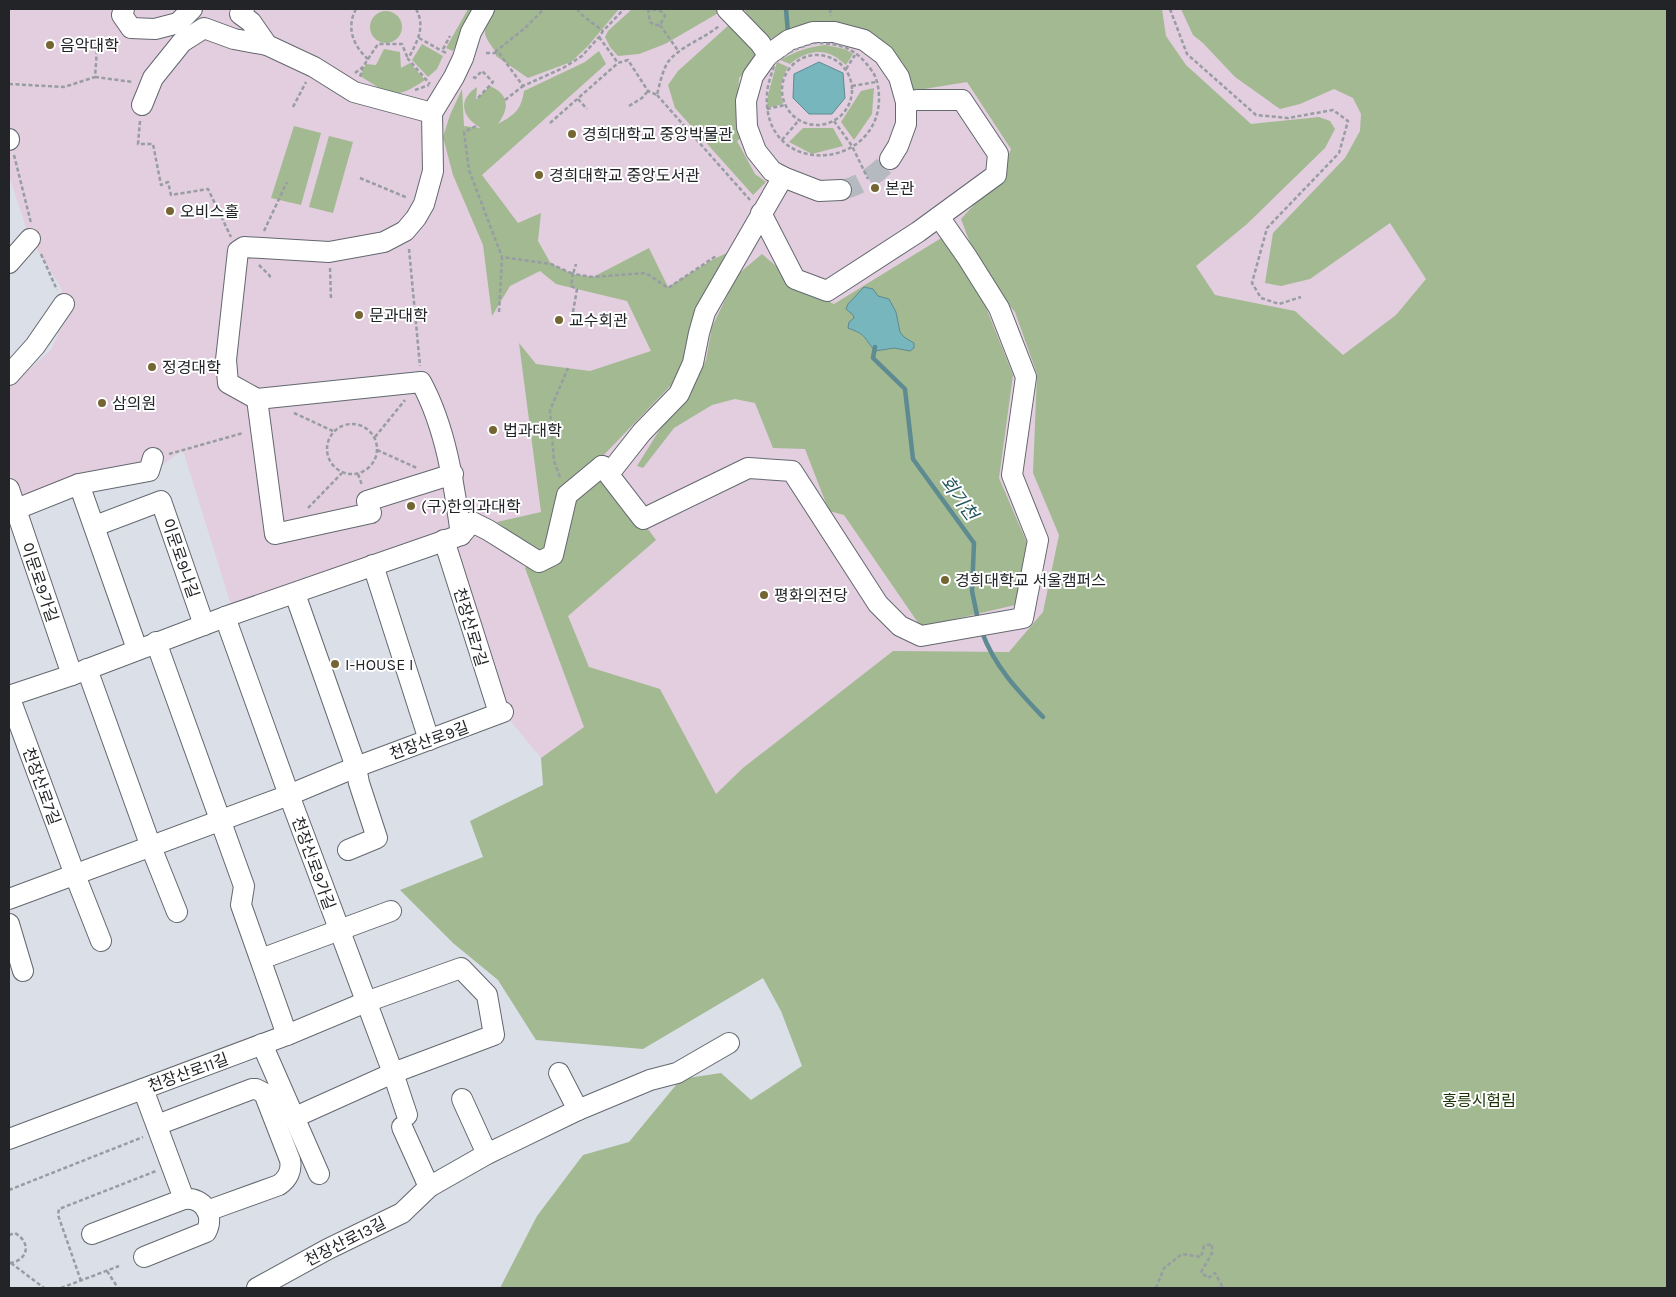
<svg xmlns="http://www.w3.org/2000/svg" width="1676" height="1297" font-family="Karla,'Noto Sans KR',sans-serif">
<style>
.education{fill:#e2cede}
.green{fill:#a2b992}
.water{fill:#78b6be;stroke:#5e8a91}
.lines{fill:none;stroke-linecap:round;stroke-linejoin:round}
.stream{stroke:#5e8a91;stroke-width:4.5}
.minor-tunnel{stroke:#b5bac1;stroke-width:20;stroke-dasharray:20 10;stroke-linecap:butt}
.minor-casing{stroke:#63686f;stroke-width:22}
.path{stroke:#989ca3;stroke-width:2.5;stroke-dasharray:4 2.5;stroke-linecap:butt}
.minor{stroke:#fff;stroke-width:20}
.poi-dot{fill:#746532;stroke:#fff;stroke-width:2}
.labels{text-anchor:middle;stroke-width:4;stroke-linejoin:round;paint-order:stroke}
.poi-label{font-size:16px;fill:#222427;stroke:#fff;text-anchor:start}
.street-label{font-size:16px;fill:#222427;stroke:#fff}
.park-label{font-size:16px;fill:#1a3103;stroke:#fff}
.water-label{font-size:18px;font-style:italic;fill:#20565d;stroke:#fff}
</style>
<rect width="100%" height="100%" fill="#dadfe8"/>
<!-- education -->
<polygon class="education" points="9,9 1636,9 1490,471 716,795 658,750 541,758 503,712 448,533 231,605 183,450 156,470 21,504 9,471 9,387 51,350 67,315 61,288 30,239 9,176"/>
<!-- green -->
<g class="green">
<polygon points="468,9 475,9 453,51 446,48"/>
<path d="M496,9h123l-31,37 -17,16 -43,16 -32,-22v-4c-14,-18 -16,-24 0,-43z"/>
<polygon points="632,9 718,9 720,12 665,44 639,54 618,56 610,47 605,37 608,31"/>
<path d="M744,9h418l4,27 20,29 65,59 68,-7 11,4 5,8 -10,19 -78,76 -51,42 19,29 80,16 48,44 53,-40 30,-36 -36,-56 -80,56 -29,7 -16,-3 8,-50 72,-75 15,-27 1,-17 -8,-16 -19,-9 -34,15 -20,5 -45,-32 -32,-34 -10,-8 -12,-26h486v1279h-1167l37,-72 46,-61 46,-13 52,-63 40,-6 30,27 51,-34 -21,-55 -18,-33 -120,71 -107,-9 -38,-60 -45,-37 -53,-53 83,-33 -13,-36 73,-36 -2,-27 43,-31 -59,-159 12,-17 -40,-29 44,-10 -22,-169 17,21 54,7 61,-20 -24,-50 -71,-17 -16,-13 -30,15 -18,30 -9,-71 -30,-70 -10,-38 7,-22 12,-26 2,37 17,2c-18,-10 -25,-27 -4,-41l-1,13 14,-14c20,9 19,23 8,38 16,-9 23,-13 26,-33l61,-29 14,-11 7,13 -124,111 36,48 23,-10 -3,28 13,23 22,10 20,3 56,-29 19,39 44,-27 19,-9 -22,33 -15,32 -7,25 -4,22 -9,19 -77,80 -23,42 28,-38 54,74 -88,76 21,51 71,22 56,105 27,-26 150,-117 116,1 34,-40 16,-77 -26,-62 4,-99 -22,-62 -34,-40 -20,-53 41,-45 9,-25 -44,-67 -55,9 -9,-28 -25,-26 -29,-11 -20,-3 -40,5 -23,14z"/>
<circle cx="386" cy="27" r="16"/>
<polygon points="730,24 762,55 739,78 737,116 743,137 737,141 755,174 766,182 753,195 675,108 668,85 678,71"/>
<polygon points="422,44 443,56 437,69 428,77 412,60"/>
<path d="M826,45c9,2 20,3 27,9l-7,11c-4,-3 -9,-8 -14,-10 -14,-7 -31,-1 -42,9l-10,-4c17,-9 27,-13 46,-15z"/>
<path d="M384,49l16,3 1,16 9,-5 15,17c-32,22 -35,14 -65,-4l6,-12 10,1z"/>
<path d="M777,62l11,5c-7,12 -9,24 -5,37l-16,4 1,-13z"/>
<polygon points="874,88 872,114 854,140 841,122 861,91"/>
<polygon points="294,126 321,133 301,205 271,198"/>
<polygon points="803,128 833,128 843,146 812,154 789,142"/>
<polygon points="329,136 353,142 333,213 309,207"/>
<polygon points="943,237 979,290 1013,375 999,478 1027,543 1015,605 921,627 844,515 829,511 805,449 773,448 755,403 735,399 712,405 674,428 643,468 637,466 662,426 691,392 706,360 712,327 737,275 762,254 805,291 834,304"/>
</g>
<!-- water -->
<g class="water">
<polygon points="819,62 843,73 845,98 832,114 809,114 793,98 794,74"/>
<path d="M864,287l9,2 5,7 11,3 7,13 4,20 4,5 10,6v5l-4,3 -16,-3 -19,3c-12,-14 -8,-16 -27,-23l1,-6 5,-4 -1,-3 -7,-6 2,-5z"/>
</g>
<g class="lines">
<!-- stream -->
<g class="stream">
<polyline points="786,9 788,33 786,34"/>
<polyline points="875,347 873,358 905,389 913,459 974,543 972,591 978,620"/>
<path d="M982,632c12,34 37,60 61,85"/>
</g>
<!-- minor-tunnel -->
<path class="minor-tunnel" d="M841,190c17,-3 39,-17 49,-31"/>
<!-- minor casing -->
<g class="minor-casing">
<g id="minor">
<polyline points="124,9 122,15 131,28 155,29 178,23 192,9"/>
<polyline points="244,9 240,14 251,22 267,45 314,67 354,92 432,113"/>
<polyline points="727,9 760,43 768,55"/>
<polyline points="142,105 153,78 182,42 204,28 234,39 267,45"/>
<polyline points="9,140 9,139"/>
<polyline points="841,190 819,191 783,177 772,171 756,151 747,127 746,101 753,76 768,55 789,40 813,32 834,32 864,40 884,55 899,77 906,102 906,124 898,146 890,159"/>
<polyline points="761,213 795,279 827,291 918,232 996,175 998,154 962,100 917,100 906,102"/>
<polyline points="9,263 30,239"/>
<polyline points="9,375 35,346 64,304"/>
<polyline points="257,399 275,534 371,513 367,501 453,474"/>
<polyline points="602,466 643,519 748,468 792,471 878,604 900,626 921,636 1023,618 1038,540 1012,475 1026,377 999,308 967,257 939,217"/>
<polyline points="79,484 149,471 153,458"/>
<polyline points="9,489 72,675"/>
<polyline points="9,512 79,484 137,649"/>
<polyline points="95,526 161,501 204,625"/>
<path d="M461,535c-7,-51 -15,-107 -40,-153l-164,17 -29,-16 -2,-23 12,-109 6,-4 85,5 55,-10 21,-11 11,-13 8,-14 9,-33 -1,-58 22,-36 9,-19 8,-26 13,-23"/>
<polyline points="461,535 472,522 488,530 539,562 553,555 567,495 602,466 612,470 642,432 679,394 693,363 699,333 705,312 783,177"/>
<polyline points="444,540 499,713"/>
<polyline points="373,565 429,740"/>
<polyline points="295,594 356,767 359,783 377,838 348,850"/>
<polyline points="225,617 289,795 393,1073 407,1115"/>
<polyline points="156,642 244,886 241,905 287,1035"/>
<polyline points="87,669 151,847 177,912"/>
<polyline points="9,696 72,675 225,617 461,535"/>
<polyline points="9,696 75,875 101,941"/>
<polyline points="9,899 289,795 356,767 503,712"/>
<polyline points="9,924 23,971"/>
<polyline points="261,959 391,911"/>
<polyline points="262,1044 319,1174"/>
<polyline points="559,1073 578,1110"/>
<polyline points="143,1089 184,1199"/>
<polyline points="462,1099 487,1154"/>
<path d="M157,1125l95,-36h4l8,4 26,67c2,10 -2,19 -11,25l-72,26"/>
<polyline points="402,1127 429,1187"/>
<polyline points="9,1139 287,1035 366,1002 461,968 487,995 494,1035 393,1073 293,1118"/>
<path d="M92,1234l92,-35c20,-2 31,17 22,33l-62,25"/>
<polyline points="257,1288 328,1249 402,1213 429,1187 487,1154 578,1110 650,1080 677,1073 729,1043"/>
</g>
</g>
<!-- path -->
<g class="path">
<path d="M356,9c-10,18 -3,37 12,50l-5,8 -3,10"/>
<path d="M416,9c10,18 1,33 -8,50l22,25"/>
<polyline points="577,9 582,15 603,31"/>
<path d="M648,9l2,13 4,3h6l5,-9c-4,-7 -8,-7 -16,-5"/>
<polyline points="830,9 831,16"/>
<polyline points="1170,9 1187,54 1256,115 1288,118 1333,110 1348,121 1339,153 1267,228 1252,283 1261,298 1279,304 1301,297"/>
<polyline points="660,25 679,52"/>
<path d="M599,37l19,26 10,-3 20,31 9,4c2,-9 6,-26 11,-33 11,-15 37,-24 51,-36"/>
<polyline points="419,38 442,51"/>
<path d="M813,43c28,0 43,5 59,28 6,8 7,20 7,29 -2,72 -118,78 -112,-7 1,-11 6,-23 9,-33l20,-11z"/>
<polyline points="495,52 525,28 544,9"/>
<polyline points="446,53 442,51 450,36"/>
<polyline points="486,53 499,53 523,86 563,68 582,56 599,37 603,31 624,9"/>
<circle cx="817" cy="90" r="35"/>
<polyline points="368,59 378,44 402,44 408,59"/>
<polyline points="846,69 855,55"/>
<polyline points="355,73 363,67"/>
<polyline points="95,77 133,82"/>
<polyline points="473,77 475,78 482,71 493,82 476,100"/>
<polyline points="9,84 64,87 95,77 97,49 117,37"/>
<polyline points="852,86 876,82"/>
<polyline points="415,90 429,85"/>
<polyline points="657,95 750,200"/>
<polyline points="578,99 587,109"/>
<polyline points="505,100 523,86"/>
<polyline points="629,106 642,98 648,91"/>
<polyline points="293,107 306,82"/>
<polyline points="767,109 785,105"/>
<polyline points="140,121 138,144 153,144 161,185 168,182 171,195 208,189 231,237"/>
<polyline points="834,121 852,146 868,179"/>
<polyline points="550,123 618,63"/>
<polyline points="476,126 464,132 469,170 502,257"/>
<polyline points="782,140 799,120"/>
<polyline points="14,155 31,223"/>
<polyline points="360,178 408,198"/>
<polyline points="264,231 287,182"/>
<polyline points="409,249 420,366"/>
<polyline points="41,254 57,290"/>
<polyline points="259,265 270,276 268,278"/>
<polyline points="330,268 331,298"/>
<polyline points="499,312 502,257 551,264 573,274 576,264"/>
<polyline points="573,312 577,289 571,286 573,274 593,277 646,273 668,288 716,256"/>
<polyline points="294,413 333,431"/>
<circle cx="352" cy="449" r="25"/>
<polyline points="375,437 405,400"/>
<polyline points="377,450 417,468"/>
<polyline points="169,454 243,433"/>
<polyline points="358,474 362,485"/>
<polyline points="560,477 554,461 550,410 568,368"/>
<polyline points="308,508 342,473"/>
<polyline points="9,1190 143,1137"/>
<path d="M9,1235l6,-2c17,10 13,28 -6,30"/>
<polyline points="11,1263 44,1288"/>
<polyline points="107,1271 118,1288"/>
<polyline points="81,1281 58,1215 59,1209 156,1171"/>
<polyline points="61,1288 119,1266"/>
<polyline points="1156,1288 1164,1268 1182,1254 1201,1257 1204,1246 1212,1244 1212,1253 1201,1272 1208,1278 1215,1273 1222,1286 1218,1288"/>
</g>
<!-- minor -->
<use href="#minor" class="minor"/>
</g>
<!-- markers -->
<g class="poi-dot">
<circle cx="50" cy="45" r="5"/>
<circle cx="572" cy="134" r="5"/>
<circle cx="539" cy="175" r="5"/>
<circle cx="875" cy="188" r="5"/>
<circle cx="170" cy="211" r="5"/>
<circle cx="359" cy="315" r="5"/>
<circle cx="559" cy="320" r="5"/>
<circle cx="152" cy="367" r="5"/>
<circle cx="102" cy="403" r="5"/>
<circle cx="493" cy="430" r="5"/>
<circle cx="411" cy="506" r="5"/>
<circle cx="945" cy="580" r="5"/>
<circle cx="764" cy="595" r="5"/>
<circle cx="335" cy="664" r="5"/>
</g>
<g class="labels">
<!-- poi labels -->
<g class="poi-label">
<text x="60" y="51">음악대학</text>
<text x="582" y="140">경희대학교 중앙박물관</text>
<text x="549" y="181">경희대학교 중앙도서관</text>
<text x="885" y="194">본관</text>
<text x="180" y="217">오비스홀</text>
<text x="369" y="321">문과대학</text>
<text x="569" y="326">교수회관</text>
<text x="162" y="373">정경대학</text>
<text x="112" y="409">삼의원</text>
<text x="503" y="436">법과대학</text>
<text x="421" y="512">(구)한의과대학</text>
<text x="955" y="586">경희대학교 서울캠퍼스</text>
<text x="774" y="601">평화의전당</text>
<text x="345" y="670">I-HOUSE I</text>
</g>
<!-- street labels -->
<g class="street-label">
<text transform="translate(181 558) rotate(71)" y="6">이문로9나길</text>
<text transform="translate(40 582) rotate(71)" y="6">이문로9가길</text>
<text transform="translate(471 627) rotate(73)" y="6">천장산로7길</text>
<text transform="translate(429 740) rotate(-20)" y="6">천장산로9길</text>
<text transform="translate(42 786) rotate(70)" y="6">천장산로7길</text>
<text transform="translate(314 863) rotate(70)" y="6">천장산로9가길</text>
<text transform="translate(188 1072) rotate(-20)" y="6">천장산로11길</text>
<text transform="translate(345 1241) rotate(-27)" y="6">천장산로13길</text>
</g>
<!-- park labels -->
<g class="park-label">
<text x="1479" y="1106">홍릉시험림</text>
</g>
<!-- water labels -->
<g class="water-label">
<text transform="translate(959 498) rotate(54)" y="6">회기천</text>
</g>
</g>
<!-- border -->
<rect width="1676" height="1297" fill="none" stroke="#222427" stroke-width="20"/>
</svg>
